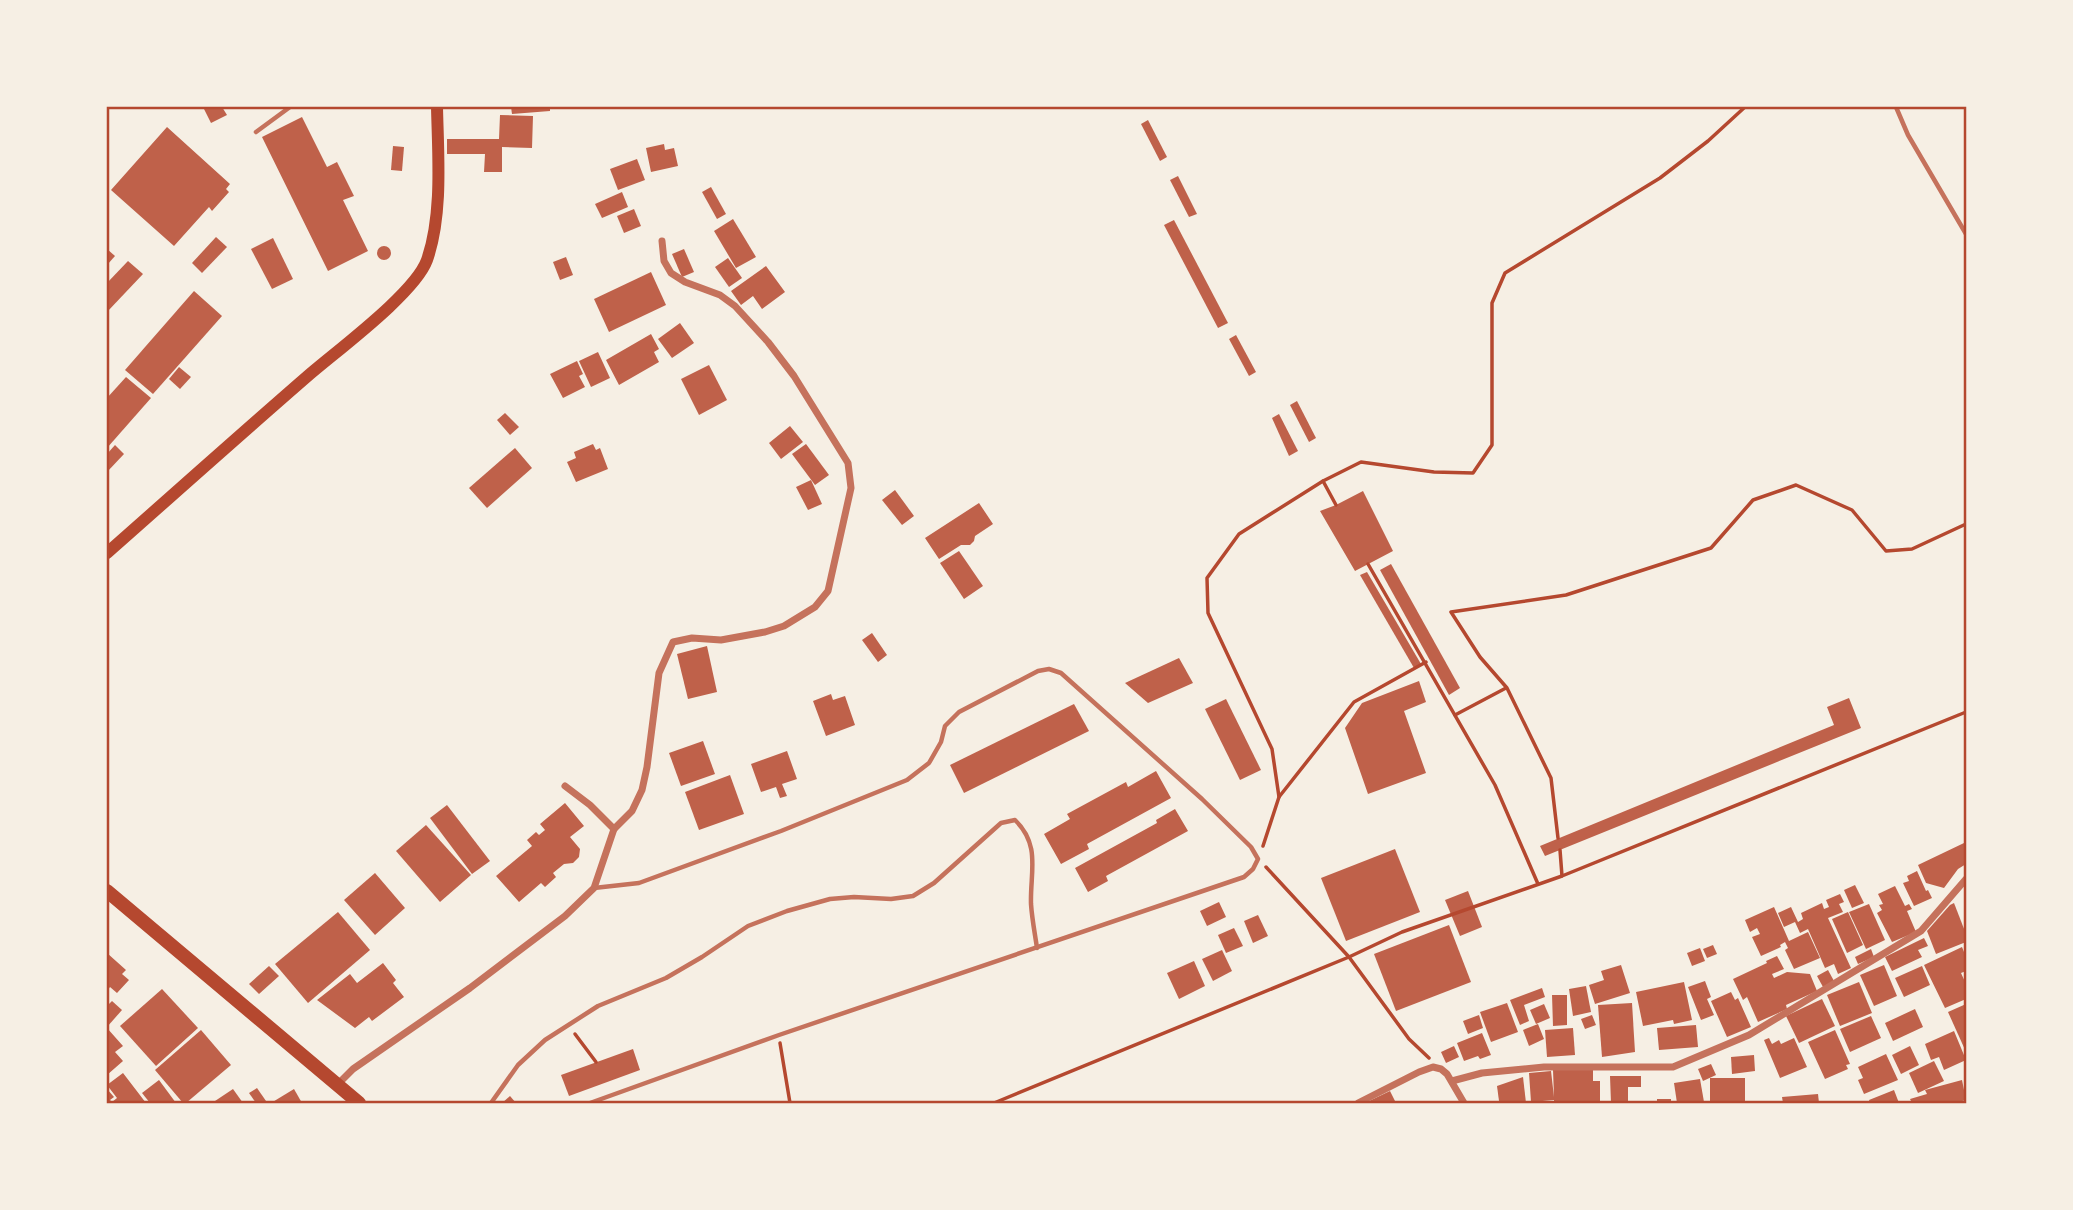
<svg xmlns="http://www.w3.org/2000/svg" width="2073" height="1210" font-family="'Archivo Narrow',sans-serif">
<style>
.building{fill:#bf614a}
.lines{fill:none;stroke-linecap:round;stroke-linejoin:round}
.path{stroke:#b5482f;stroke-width:3.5}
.service{stroke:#c5725c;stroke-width:4.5}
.minor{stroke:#c5725c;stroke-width:7}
.secondary{stroke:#b5482f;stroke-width:12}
.trunk{stroke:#b5482f;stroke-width:14}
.neatline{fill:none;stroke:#b5482f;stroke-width:2.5}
</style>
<rect width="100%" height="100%" fill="#f6efe4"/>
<!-- building -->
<g class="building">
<polygon points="203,107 222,107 227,115 211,123"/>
<polygon points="511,107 550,107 550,111 512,114"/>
<polygon points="500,115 533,116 532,148 502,147 502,172 484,172 485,154 447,154 447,139 499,139"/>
<polygon points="302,117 327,167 337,162 354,196 343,200 368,251 328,271 262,137"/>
<polygon points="1148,120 1167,157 1160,161 1141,124"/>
<polygon points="167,127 230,184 226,189 229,192 212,211 209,207 174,246 111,190"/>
<polygon points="664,144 665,150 674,148 678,166 651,172 646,148"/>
<polygon points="393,146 404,147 402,171 391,170"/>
<polygon points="637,159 645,180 618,190 610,169"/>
<polygon points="1178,176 1197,214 1189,217 1170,180"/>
<polygon points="711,187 726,214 717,219 702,192"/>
<polygon points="622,192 628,207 602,218 595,204"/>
<polygon points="634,209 641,226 624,233 617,216"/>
<polygon points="733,219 756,257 736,268 714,231"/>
<polygon points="1174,220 1228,323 1218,328 1164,225"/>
<polygon points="216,237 227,247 202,273 192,263"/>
<polygon points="273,238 293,279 272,289 251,249"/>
<circle cx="384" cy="253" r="7"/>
<polygon points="107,249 115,256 107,265"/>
<polygon points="684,249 694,272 682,277 672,254"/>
<polygon points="566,257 573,275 560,280 553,262"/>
<polygon points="728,258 742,278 729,287 715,267"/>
<polygon points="128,261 143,274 107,312 107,283"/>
<polygon points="766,266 785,292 762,309 753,296 741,305 731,291"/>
<polygon points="651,272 666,305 609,332 594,299"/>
<polygon points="194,291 222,316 153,394 125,370"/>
<polygon points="680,323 694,343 672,358 658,339"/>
<polygon points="651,334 659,349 654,352 659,362 619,385 606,360"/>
<polygon points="1236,335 1256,372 1249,376 1229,339"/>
<polygon points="598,352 610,378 591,387 579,361"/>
<polygon points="577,361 583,374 579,376 585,387 563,398 550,374"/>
<polygon points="709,365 727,400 699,415 681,379"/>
<polygon points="179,367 191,377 180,389 169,379"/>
<polygon points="126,377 151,398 107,448 107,398"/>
<polygon points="1297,401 1316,438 1309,442 1290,405"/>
<polygon points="505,413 519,427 510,435 497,420"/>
<polygon points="1279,414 1298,451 1289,456 1272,418"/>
<polygon points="790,426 803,442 781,459 769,443"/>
<polygon points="593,444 596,450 600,448 608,469 576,482 567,462 576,458 574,452"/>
<polygon points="806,444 829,475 815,485 792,454"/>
<polygon points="115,445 124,454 107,472 107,454"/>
<polygon points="515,448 532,468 487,508 469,488"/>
<polygon points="811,480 822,504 808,510 796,487"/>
<polygon points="895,490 914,516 902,525 882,500"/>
<polygon points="1363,491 1393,551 1355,571 1320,511 1336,505"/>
<polygon points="979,503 993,524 975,536 974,541 970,545 961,545 939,559 925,538"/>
<polygon points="959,551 983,586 964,599 940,563"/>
<polygon points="1391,564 1460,688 1449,695 1380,570"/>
<polygon points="1367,572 1421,664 1414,668 1360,575"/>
<polygon points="872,633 887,655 878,662 862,640"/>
<polygon points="707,646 717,692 688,699 677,654"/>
<polygon points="1179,658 1193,683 1148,703 1125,683"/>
<polygon points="1419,681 1426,702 1404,711 1426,773 1368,794 1345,728 1362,703"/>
<polygon points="831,694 833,700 845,696 855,725 826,736 813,701"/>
<polygon points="1849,698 1861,728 1545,856 1540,846 1834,725 1827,707"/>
<polygon points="1226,699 1261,770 1240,780 1205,709"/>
<polygon points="1074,704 1089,731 964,793 950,765"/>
<polygon points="703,741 715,774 681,786 669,753"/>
<polygon points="787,751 797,779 782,784 787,796 780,798 776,787 761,792 751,764"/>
<polygon points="1156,771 1171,798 1087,844 1089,849 1061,864 1044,834 1070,819 1067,814 1126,782 1128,787"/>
<polygon points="730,775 744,814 699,830 685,792"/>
<polygon points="565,803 584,826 570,837 580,849 579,857 573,863 564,864 553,873 556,877 545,887 541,883 519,902 496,876 532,846 527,840 536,832 539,835 545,830 540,824"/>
<polygon points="447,805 490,861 472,874 430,818"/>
<polygon points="1175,809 1188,831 1106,876 1108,881 1088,892 1075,868 1157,823 1156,820"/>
<polygon points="426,825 471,875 440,902 396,851"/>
<polygon points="1964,843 1966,843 1966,864 1958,869 1944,888 1926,883 1918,865"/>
<polygon points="1395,849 1420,912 1346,941 1321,878"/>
<polygon points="1917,871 1926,891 1928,890 1932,898 1914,906 1903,883 1909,881 1907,876"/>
<polygon points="375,873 405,908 375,935 344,900"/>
<polygon points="1855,885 1864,903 1852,908 1844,890"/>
<polygon points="1895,886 1905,906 1909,904 1912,909 1907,911 1916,932 1892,942 1877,913 1882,910 1879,905 1883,904 1878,894"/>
<polygon points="1468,891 1482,927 1460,936 1445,900"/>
<polygon points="1840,894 1844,902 1839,904 1843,912 1828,918 1851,968 1838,974 1834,964 1825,968 1808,929 1800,933 1795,922 1784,927 1778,913 1791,907 1798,922 1803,919 1801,913 1822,903 1824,909 1829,907 1826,900"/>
<polygon points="1219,902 1226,917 1207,926 1200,911"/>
<polygon points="1954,903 1966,934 1966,942 1936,954 1927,931 1950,905"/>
<polygon points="1869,904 1885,940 1866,949 1849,912"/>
<polygon points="1774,907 1789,941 1808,932 1820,958 1794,969 1785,950 1788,948 1785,942 1780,945 1781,947 1761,956 1752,937 1760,934 1757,928 1750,932 1745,920"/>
<polygon points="338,912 370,950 308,1003 275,964"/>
<polygon points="1848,912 1863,945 1847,953 1832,919"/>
<polygon points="1258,915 1268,936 1253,943 1244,921"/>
<polygon points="1449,925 1471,982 1396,1011 1374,954"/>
<polygon points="1234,928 1243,946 1226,953 1218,935"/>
<polygon points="1924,938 1928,946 1918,950 1922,957 1892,971 1885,957"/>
<polygon points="1713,945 1717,954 1707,958 1703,949"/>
<polygon points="1962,947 1966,957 1966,971 1961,973 1966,984 1966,999 1945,1008 1924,965"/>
<polygon points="1700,948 1705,961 1692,966 1687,953"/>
<polygon points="1871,949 1874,957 1858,964 1855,957"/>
<polygon points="1222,950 1232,971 1213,981 1202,959"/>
<polygon points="107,953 126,970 122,974 129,980 117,993 110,987 107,991"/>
<polygon points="1777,956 1784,969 1772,974 1774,978 1787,972 1810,974 1817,991 1786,1005 1787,1009 1758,1022 1747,997 1743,1000 1733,979 1767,963 1766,961"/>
<polygon points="1194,961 1205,986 1179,999 1167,973"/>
<polygon points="383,963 396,980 393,983 404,997 372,1021 369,1017 355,1028 317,1000 350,974 357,983"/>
<polygon points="1621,965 1630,993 1595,1004 1589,985 1604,980 1601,971"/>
<polygon points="1884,965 1897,996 1874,1006 1860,975"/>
<polygon points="269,966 279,976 259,994 249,984"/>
<polygon points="1922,966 1930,985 1904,997 1895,978"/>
<polygon points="1828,970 1834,981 1823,987 1817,976"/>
<polygon points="1705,981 1711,997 1707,999 1714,1015 1701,1020 1688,987"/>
<polygon points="1684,982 1692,1020 1674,1024 1673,1020 1643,1026 1636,992"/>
<polygon points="1859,982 1872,1013 1840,1026 1827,995"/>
<polygon points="1586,986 1591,1012 1573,1016 1569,989"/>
<polygon points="1542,988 1545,997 1524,1005 1529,1021 1520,1025 1510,1000"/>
<polygon points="162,989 198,1028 156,1066 120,1026"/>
<polygon points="1731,992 1735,1000 1738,998 1751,1027 1727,1037 1711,1001"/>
<polygon points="1552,995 1567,995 1567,1025 1553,1026"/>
<polygon points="1822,999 1835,1026 1799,1043 1786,1016"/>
<polygon points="112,1001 122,1010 107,1027 107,1006"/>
<polygon points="1507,1003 1518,1032 1491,1042 1480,1012"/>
<polygon points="1632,1003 1635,1052 1602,1057 1598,1005"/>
<polygon points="1544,1004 1550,1018 1536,1024 1530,1010"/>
<polygon points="1966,1004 1966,1052 1948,1012"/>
<polygon points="1915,1009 1923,1027 1893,1041 1885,1023"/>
<polygon points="1479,1015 1483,1028 1468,1034 1463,1021"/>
<polygon points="1592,1015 1596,1025 1585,1029 1581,1019"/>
<polygon points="1871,1016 1881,1038 1850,1052 1840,1029"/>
<polygon points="1538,1024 1544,1039 1529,1046 1523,1030"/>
<polygon points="1696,1025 1698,1047 1659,1050 1657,1028"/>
<polygon points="107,1028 123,1046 115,1052 123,1061 107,1075"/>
<polygon points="1573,1028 1575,1055 1547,1057 1545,1030"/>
<polygon points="201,1030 231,1065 186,1103 183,1103 155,1070"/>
<polygon points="1835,1030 1850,1064 1846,1065 1848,1069 1825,1079 1808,1042"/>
<polygon points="1954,1031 1966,1060 1944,1070 1939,1057 1931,1060 1925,1044"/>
<polygon points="1482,1033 1491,1055 1480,1059 1478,1056 1464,1061 1457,1043"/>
<polygon points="1769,1038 1772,1044 1779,1040 1781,1044 1794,1038 1807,1067 1780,1078 1764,1040"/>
<polygon points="1454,1046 1459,1057 1446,1063 1441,1052"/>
<polygon points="1910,1046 1919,1065 1901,1074 1892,1055"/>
<polygon points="633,1049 640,1070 569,1096 561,1075"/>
<polygon points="1886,1054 1898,1080 1864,1094 1858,1080 1863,1078 1858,1067"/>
<polygon points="1754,1055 1755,1071 1732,1074 1731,1057"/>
<polygon points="1934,1061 1944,1081 1918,1093 1909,1073"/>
<polygon points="1711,1064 1716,1075 1703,1081 1698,1069"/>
<polygon points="1553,1070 1593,1070 1593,1081 1600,1081 1600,1103 1554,1103 1554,1100 1531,1102 1529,1073 1551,1071 1554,1097"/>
<polygon points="123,1073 146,1103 107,1103 107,1089 114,1097 110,1100 112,1102 117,1098 107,1085"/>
<polygon points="1610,1076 1641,1076 1641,1087 1628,1087 1628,1103 1611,1103"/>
<polygon points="1523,1077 1526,1103 1501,1103 1499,1101 1497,1086"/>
<rect x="1710" y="1078" width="35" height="23"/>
<polygon points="1700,1079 1704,1102 1677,1103 1674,1083"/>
<polygon points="159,1080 176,1103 150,1103 142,1093"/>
<polygon points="1962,1080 1966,1100 1955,1103 1912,1103 1910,1099 1927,1094 1925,1090"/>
<polygon points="257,1088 266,1101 263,1103 256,1103 249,1093"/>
<polygon points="233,1089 243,1103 212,1103"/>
<polygon points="294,1089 302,1103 271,1103"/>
<polygon points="1894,1090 1899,1103 1870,1103 1869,1100"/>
<polygon points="1390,1091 1396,1103 1365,1103"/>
<polygon points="1818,1094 1819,1103 1783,1103 1782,1097"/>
<polygon points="510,1096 516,1103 502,1103"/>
<rect x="1657" y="1099" width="14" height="4"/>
</g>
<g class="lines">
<!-- path -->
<g class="path">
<polyline points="1323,481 1336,505"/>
<polyline points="1368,564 1495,785 1538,884"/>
<polyline points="1455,715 1506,688"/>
<polyline points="1279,797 1272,749 1208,613 1207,578 1239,534 1323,481 1361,462 1434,472 1473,473 1492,445 1492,303 1505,273 1660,178 1708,141 1745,107"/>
<polyline points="1558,838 1551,778 1507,688 1480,657 1451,612 1566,595 1711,548 1753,500 1796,485 1852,510 1886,551 1912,549 1966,524"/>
<polyline points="1263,846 1279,797 1354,702 1426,662"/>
<polyline points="1560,850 1562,876"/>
<polyline points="1266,867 1349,957 1409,1039 1429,1058"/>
<polyline points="575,1034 596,1062"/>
<polyline points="780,1043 790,1103"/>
<polyline points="994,1103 1349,957 1402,932 1562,876 1966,712"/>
</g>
<!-- service -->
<g class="service">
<polyline points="1896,107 1908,135 1966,234"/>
<polyline points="256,132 290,107"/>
<path d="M491,1103l27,-38 27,-25 53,-34 68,-28 36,-21 46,-31 39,-15 43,-12 24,-2 37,2 22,-3 21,-13 67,-60 14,-3c26,25 15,52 16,84 1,15 4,30 6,44"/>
<polyline points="590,1103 779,1035 1244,877 1253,869 1258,859 1251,847 1202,799 1061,673 1049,669 1038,671 959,712 945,726 941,742 929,763 907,780 781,831 639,883 594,888"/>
</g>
<!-- minor -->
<g class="minor">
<polyline points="565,786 590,805 614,829"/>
<polyline points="1452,1081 1482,1073 1544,1067 1673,1067 1749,1035 1921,931 1966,879"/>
<polyline points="337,1085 353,1069 470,988 565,916 594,888 614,829 632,811 642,790 647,767 659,673 673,642 692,638 721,640 765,632 784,626 815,607 828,591 851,488 848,463 794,376 768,342 735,306 720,295 685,282 671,273 664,261 662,241"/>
<polyline points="1358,1103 1419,1072 1433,1067 1441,1069 1447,1074 1464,1103"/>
</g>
<!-- secondary -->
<path class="secondary" d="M107,553c68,-60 135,-120 203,-179 29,-25 105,-81 117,-114 16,-46 11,-105 10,-153"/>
<!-- trunk -->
<polyline class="trunk" points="107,891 359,1103"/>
</g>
<!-- border -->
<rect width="2073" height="1210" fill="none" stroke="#f6efe4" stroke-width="217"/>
<rect x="108" y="108" width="1857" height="994" class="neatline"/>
</svg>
